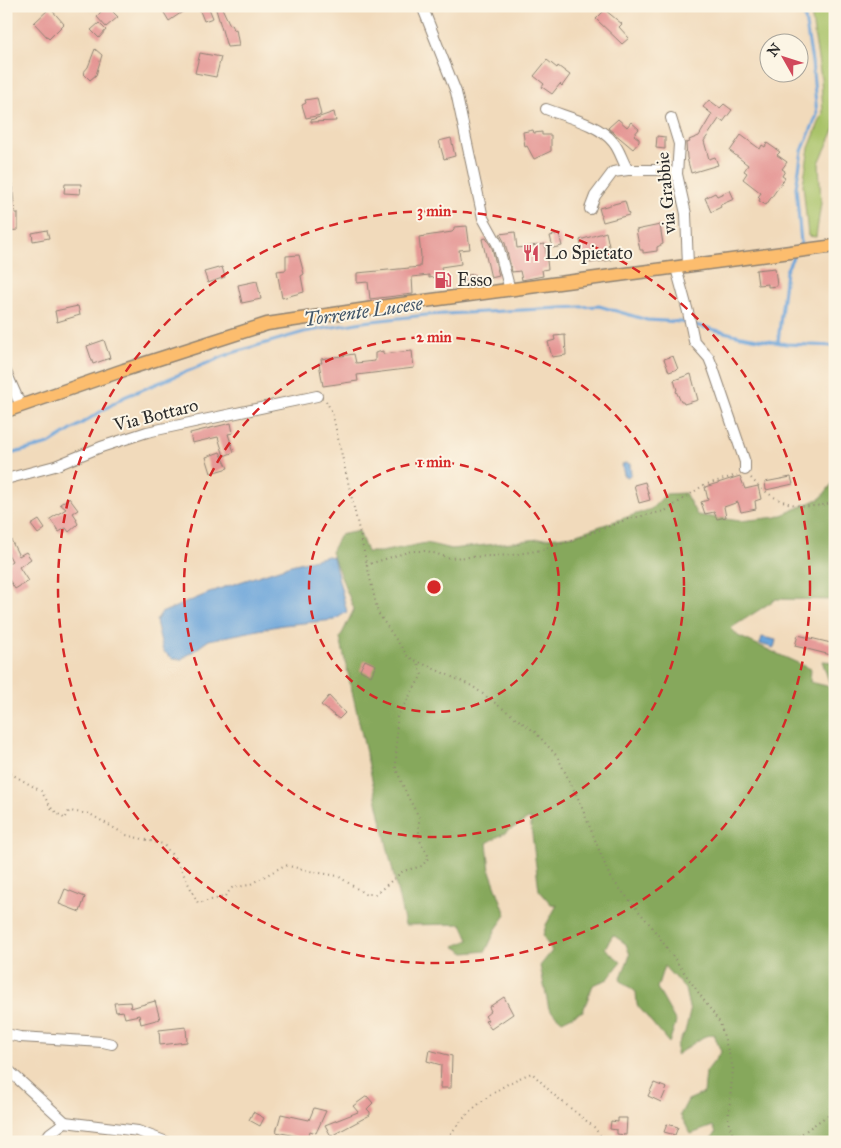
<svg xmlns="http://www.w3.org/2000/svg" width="841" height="1148" font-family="'IM FELL Great Primer',serif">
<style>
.green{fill:#a8c267;stroke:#6a7649}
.forest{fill:#86a85c;stroke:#586a44}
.water{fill:#6aa4da;stroke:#4a6882}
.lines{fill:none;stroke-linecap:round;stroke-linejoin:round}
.stream{stroke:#6aa4da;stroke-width:3}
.building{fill:#e59694}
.minor-casing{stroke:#8e8273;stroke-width:12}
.major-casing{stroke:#8e8273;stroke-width:15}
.path{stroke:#8e8273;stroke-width:2;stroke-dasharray:1 4;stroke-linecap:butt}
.minor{stroke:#fff;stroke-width:10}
.major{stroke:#fcbd6e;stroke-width:12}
.ring{fill:none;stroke:#d62828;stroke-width:2.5;stroke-dasharray:9 6}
.labels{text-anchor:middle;stroke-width:4;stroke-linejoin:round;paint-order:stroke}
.street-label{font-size:18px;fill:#2b2b2b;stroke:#fcf5e5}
.poi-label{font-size:18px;fill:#2b2b2b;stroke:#fcf5e5;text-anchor:start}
.water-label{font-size:19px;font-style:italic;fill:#415568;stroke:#fcf5e5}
.centre{fill:#d62828;stroke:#fcf5e5;stroke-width:2.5}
.ring-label{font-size:15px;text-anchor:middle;font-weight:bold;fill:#d62828;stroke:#fcf5e5;stroke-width:4;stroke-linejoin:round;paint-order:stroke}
</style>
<rect width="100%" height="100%" fill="#fcf5e5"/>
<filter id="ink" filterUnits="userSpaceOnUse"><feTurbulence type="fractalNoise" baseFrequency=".02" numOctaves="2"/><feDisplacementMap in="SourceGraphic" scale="10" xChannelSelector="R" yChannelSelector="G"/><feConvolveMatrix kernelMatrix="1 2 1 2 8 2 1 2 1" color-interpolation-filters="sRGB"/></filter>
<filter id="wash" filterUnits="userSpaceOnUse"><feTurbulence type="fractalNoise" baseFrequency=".0096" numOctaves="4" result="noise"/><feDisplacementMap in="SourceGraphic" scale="20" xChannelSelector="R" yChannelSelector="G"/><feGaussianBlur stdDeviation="1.12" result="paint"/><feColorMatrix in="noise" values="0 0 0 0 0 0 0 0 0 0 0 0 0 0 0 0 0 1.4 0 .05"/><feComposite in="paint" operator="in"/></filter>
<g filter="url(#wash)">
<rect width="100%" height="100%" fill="#f1dabb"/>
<!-- green -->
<polygon class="green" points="810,6 835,6 835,128 819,163 821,203 816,237 808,236 803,184 809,148 823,113 821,78"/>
<!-- forest -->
<polygon class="forest" points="835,480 835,600 776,599 731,628 738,636 811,669 810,682 831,687 822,661 835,662 835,1142 707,1142 716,1133 713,1126 691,1134 680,1115 688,1100 704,1093 706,1072 721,1052 714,1034 703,1037 676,1055 677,1045 685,1032 690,1012 685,989 664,966 657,988 676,1022 669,1043 637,1005 636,992 620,980 630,955 626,944 613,935 605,948 621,962 608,979 593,985 583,1011 562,1021 549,1009 540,966 552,951 543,936 546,925 557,905 551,904 539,890 530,818 487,843 490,871 506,915 496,929 486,951 465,953 454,946 469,940 462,924 405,925 340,638 354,609 331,552 340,535 359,531 367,552 381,552 426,543 451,549 574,535 651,509 666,494 685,493 697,515 740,521 777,517 821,498"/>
<!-- water -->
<g class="water">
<polygon points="625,463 630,464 631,474 628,477 624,475 622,465"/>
<polygon points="328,556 333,557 347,612 334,620 283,625 209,640 182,659 173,659 163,651 156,621 161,613 219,589 291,565"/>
<polygon points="762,637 776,640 774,648 760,644"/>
</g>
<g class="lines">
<!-- stream -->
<g class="stream">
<polyline points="798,248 801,243 796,187 802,151 817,115 812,62 803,6"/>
<polyline points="778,342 786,271 794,255"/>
<polyline points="6,455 49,444 124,397 232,353 304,332 363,322 426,315 599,306 647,320 682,322 741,336 786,344 835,346"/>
</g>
</g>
<g id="blocks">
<!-- building -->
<g class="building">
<polygon points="105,6 117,6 113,12 118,17 106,27 97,17"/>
<polygon points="160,6 191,6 169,21"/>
<polygon points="198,6 208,6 213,18 204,21"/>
<polygon points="215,6 221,6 230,25 232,24 234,30 236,29 239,46 227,47"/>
<polygon points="50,8 64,24 49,39 34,23"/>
<polygon points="605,10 622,24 619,27 629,38 622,44 596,19"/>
<polygon points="99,23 106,30 99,38 91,30"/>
<polygon points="95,49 102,55 96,75 90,80 83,73 88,67"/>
<polygon points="200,53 221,57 216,77 195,73"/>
<polygon points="547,60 557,68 558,66 570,75 562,86 560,84 552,94 542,87 544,84 534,76"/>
<polygon points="317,98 321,115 306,118 302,105 306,103 305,100"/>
<polygon points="709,100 720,108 724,104 732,110 723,122 719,119 704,141 709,159 715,157 718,165 691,173 687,158 686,143 690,142 689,140 699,136 712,114 703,107"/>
<polygon points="334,112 336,121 311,122 311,120"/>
<polygon points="618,119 627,127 631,122 639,129 634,135 639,139 639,142 633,149 608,128"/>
<polygon points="533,130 534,133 542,132 542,135 551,135 551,151 534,159 527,146 525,147 523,132"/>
<polygon points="741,135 760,149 762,145 765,147 767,143 780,152 777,155 787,162 782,169 785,171 782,176 785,178 766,205 759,201 760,199 758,197 761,193 743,179 747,173 744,171 748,165 730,151"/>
<polygon points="657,136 665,137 665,149 656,148"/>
<polygon points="451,138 455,156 444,159 439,141"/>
<polygon points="6,184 12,184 15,213 18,213 18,230 6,231"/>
<polygon points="65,184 81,184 80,194 64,193"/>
<polygon points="730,190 734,199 720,205 721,207 711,212 705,198 715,193 717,196"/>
<polygon points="625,201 629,215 603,222 599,208"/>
<polygon points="660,225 663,244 657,247 657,251 643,253 643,250 640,250 636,230"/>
<polygon points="467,226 470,249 459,250 461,264 441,267 443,276 429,278 429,275 412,277 413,294 370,299 368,282 357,283 357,273 420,267 421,256 419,237 452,232 454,230 454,227"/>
<polygon points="47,230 49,238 33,241 32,233"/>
<polygon points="515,232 517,248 545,244 548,269 542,270 543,276 522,280 520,271 512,272 505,243 500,234"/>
<polygon points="606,232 612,260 590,263 590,261 584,262 580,240"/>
<polygon points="559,234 562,246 553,248 550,236"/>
<polygon points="486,238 492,248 499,276 491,278 482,239"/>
<polygon points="299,255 304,274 301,276 304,292 282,298 277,271 286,270 286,256"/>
<polygon points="222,267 225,277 208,283 204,272"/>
<polygon points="775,268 777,286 768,287 768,284 758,285 756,270"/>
<polygon points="474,274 476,285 465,287 463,276"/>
<polygon points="257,281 261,299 242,303 238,285"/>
<polygon points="78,306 80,315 57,322 55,311"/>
<polygon points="565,335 566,355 552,357 548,342 555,340 554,336"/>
<polygon points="104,340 110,358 93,364 87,346"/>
<polygon points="383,351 383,354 412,351 414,368 357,375 358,381 323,386 319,363 322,363 321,359 354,354 356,363 375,361 375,353"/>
<polygon points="673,356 678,369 669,372 664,359"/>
<polygon points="691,374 698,400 684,404 683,402 681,402 676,391 677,390 674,380"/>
<polygon points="231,423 233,433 228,434 234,452 224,456 218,437 192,443 190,433"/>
<polygon points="220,452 228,468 211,473 206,457"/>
<polygon points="740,476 745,489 758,486 761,499 755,501 756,509 741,512 738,502 724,507 726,517 717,519 714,512 705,514 701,502 708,500 705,487"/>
<polygon points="791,477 793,484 766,490 765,482"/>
<polygon points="645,482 650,500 639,503 634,485"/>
<polygon points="69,498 78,510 73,513 77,519 76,520 78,524 69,532 66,528 59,532 50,519 66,509 60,504"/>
<polygon points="39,520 45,529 38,534 31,525"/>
<polygon points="6,530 19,556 26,552 31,559 19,567 28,581 15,589 6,575 6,565 12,561 6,550"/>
<polygon points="798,635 835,644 835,656 795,646"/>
<polygon points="365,660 376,665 371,676 360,670"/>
<polygon points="329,696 345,713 339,719 321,705"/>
<polygon points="65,889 85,897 80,912 59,904"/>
<polygon points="504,997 513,1014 491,1029 485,1021 488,1020 485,1016 491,1011 489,1007"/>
<polygon points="155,1001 160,1019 141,1024 139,1015 125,1018 123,1011 116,1012 114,1003 130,1002 131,1008"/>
<polygon points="186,1027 187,1042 160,1045 159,1030"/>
<polygon points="429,1050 452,1056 451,1088 440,1088 441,1065 427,1061"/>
<polygon points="654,1083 667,1088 661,1102 648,1096"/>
<polygon points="367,1096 373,1103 367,1109 370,1112 370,1115 331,1136 325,1125 358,1112 353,1106"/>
<polygon points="314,1108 326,1111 316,1133 310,1131 306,1142 295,1140 296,1136 276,1132 281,1114 309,1120"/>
<polygon points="253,1112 264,1118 260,1126 249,1120"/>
<polygon points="618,1118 627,1118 626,1135 617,1134 617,1130 610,1129 611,1121 618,1122"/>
<polygon points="667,1124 678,1127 675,1135 664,1132"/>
</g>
</g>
</g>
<g filter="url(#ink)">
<use href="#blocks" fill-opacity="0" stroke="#8e8273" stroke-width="1"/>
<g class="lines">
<!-- minor casing -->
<g class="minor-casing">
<g id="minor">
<polyline points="422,6 456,92 483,218 498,245 510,290"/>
<path d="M546,109c20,8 53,15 67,33 7,8 9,19 15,28h33l16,4"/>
<polyline points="671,118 679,144 677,174 686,214 688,266"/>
<polyline points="590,209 595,196 613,172 628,170"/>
<polyline points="676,268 688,312 694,341 709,358 713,368 745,462 745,470"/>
<polyline points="6,372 21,406"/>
<polyline points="6,479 55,466 101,447 147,432 317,396"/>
<polyline points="6,1034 20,1037 103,1042 112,1044"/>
<polyline points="6,1068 65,1122"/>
<polyline points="43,1142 50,1133 65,1122 138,1131 167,1142"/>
</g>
</g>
<!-- major casing -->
<g class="major-casing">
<polyline id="major" points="6,411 124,370 267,324 387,306 835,246"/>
</g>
<!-- path -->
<g class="path">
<polyline points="326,401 332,412 378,613 408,657 472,686 535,732 557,756 578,798 610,877 652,927 720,1023 733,1068 728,1121 735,1142"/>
<path d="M751,478c23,26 52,34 84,24"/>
<polyline points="366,565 411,551 427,551 450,558 512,555 542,550 574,540 628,519 665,511 704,485 737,475"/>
<polyline points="6,771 41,791 52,809 65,819 69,811 90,814 126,835 163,844 177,861 198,903 224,897 232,888 249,885 285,865 314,872 338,876 365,894 376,894 403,871 422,866 429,857 419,839 419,817 408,797 396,769 397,717 422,675 417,661"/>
<path d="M445,1142c18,-29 54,-58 87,-69l22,22 40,32 8,11 20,4"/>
<polyline points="790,1142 835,1110"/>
</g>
<!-- minor -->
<use href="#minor" class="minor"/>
<!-- major -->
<use href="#major" class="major"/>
</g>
</g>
<!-- distance rings -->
<g class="ring">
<circle cx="434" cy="587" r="125"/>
<circle cx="434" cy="587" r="250"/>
<circle cx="434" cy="587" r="376"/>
</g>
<!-- icons -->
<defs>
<g id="restaurant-bare" transform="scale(1.35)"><path d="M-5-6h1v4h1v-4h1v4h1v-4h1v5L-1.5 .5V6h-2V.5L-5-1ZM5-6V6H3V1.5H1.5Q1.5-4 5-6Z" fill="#d1495b" stroke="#fcf5e5" stroke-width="2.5" paint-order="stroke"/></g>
<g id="fuel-bare" transform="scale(1.35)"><path d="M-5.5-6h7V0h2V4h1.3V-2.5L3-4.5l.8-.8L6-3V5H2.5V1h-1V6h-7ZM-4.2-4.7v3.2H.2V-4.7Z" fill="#d1495b" stroke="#fcf5e5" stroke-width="2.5" paint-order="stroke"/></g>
</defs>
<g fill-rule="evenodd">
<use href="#restaurant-bare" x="531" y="253"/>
<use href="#fuel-bare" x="443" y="280"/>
</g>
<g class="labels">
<!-- street labels -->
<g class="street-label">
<text transform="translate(666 193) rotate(-95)" y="6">via Grabbie</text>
<text transform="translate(156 415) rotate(-14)" y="6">Via Bottaro</text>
</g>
<!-- poi labels -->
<g class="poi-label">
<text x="545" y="259">Lo Spietato</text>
<text x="457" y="286">Esso</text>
</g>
<!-- water labels -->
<g class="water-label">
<text transform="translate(363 311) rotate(-8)" y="7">Torrente Lucese</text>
</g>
</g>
<circle cx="434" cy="587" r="8" class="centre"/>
<g class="ring-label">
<text x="434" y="216">3 min</text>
<text x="434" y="342">2 min</text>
<text x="434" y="467">1 min</text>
</g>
<!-- margin -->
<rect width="841" height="1148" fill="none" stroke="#fcf5e5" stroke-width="25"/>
<!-- north arrow -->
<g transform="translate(784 58) rotate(309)"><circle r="24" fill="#fcf5e5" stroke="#a8a49b"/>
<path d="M0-4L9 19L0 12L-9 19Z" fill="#d1495b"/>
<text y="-8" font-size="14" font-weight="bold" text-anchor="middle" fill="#2b2b2b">N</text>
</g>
</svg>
